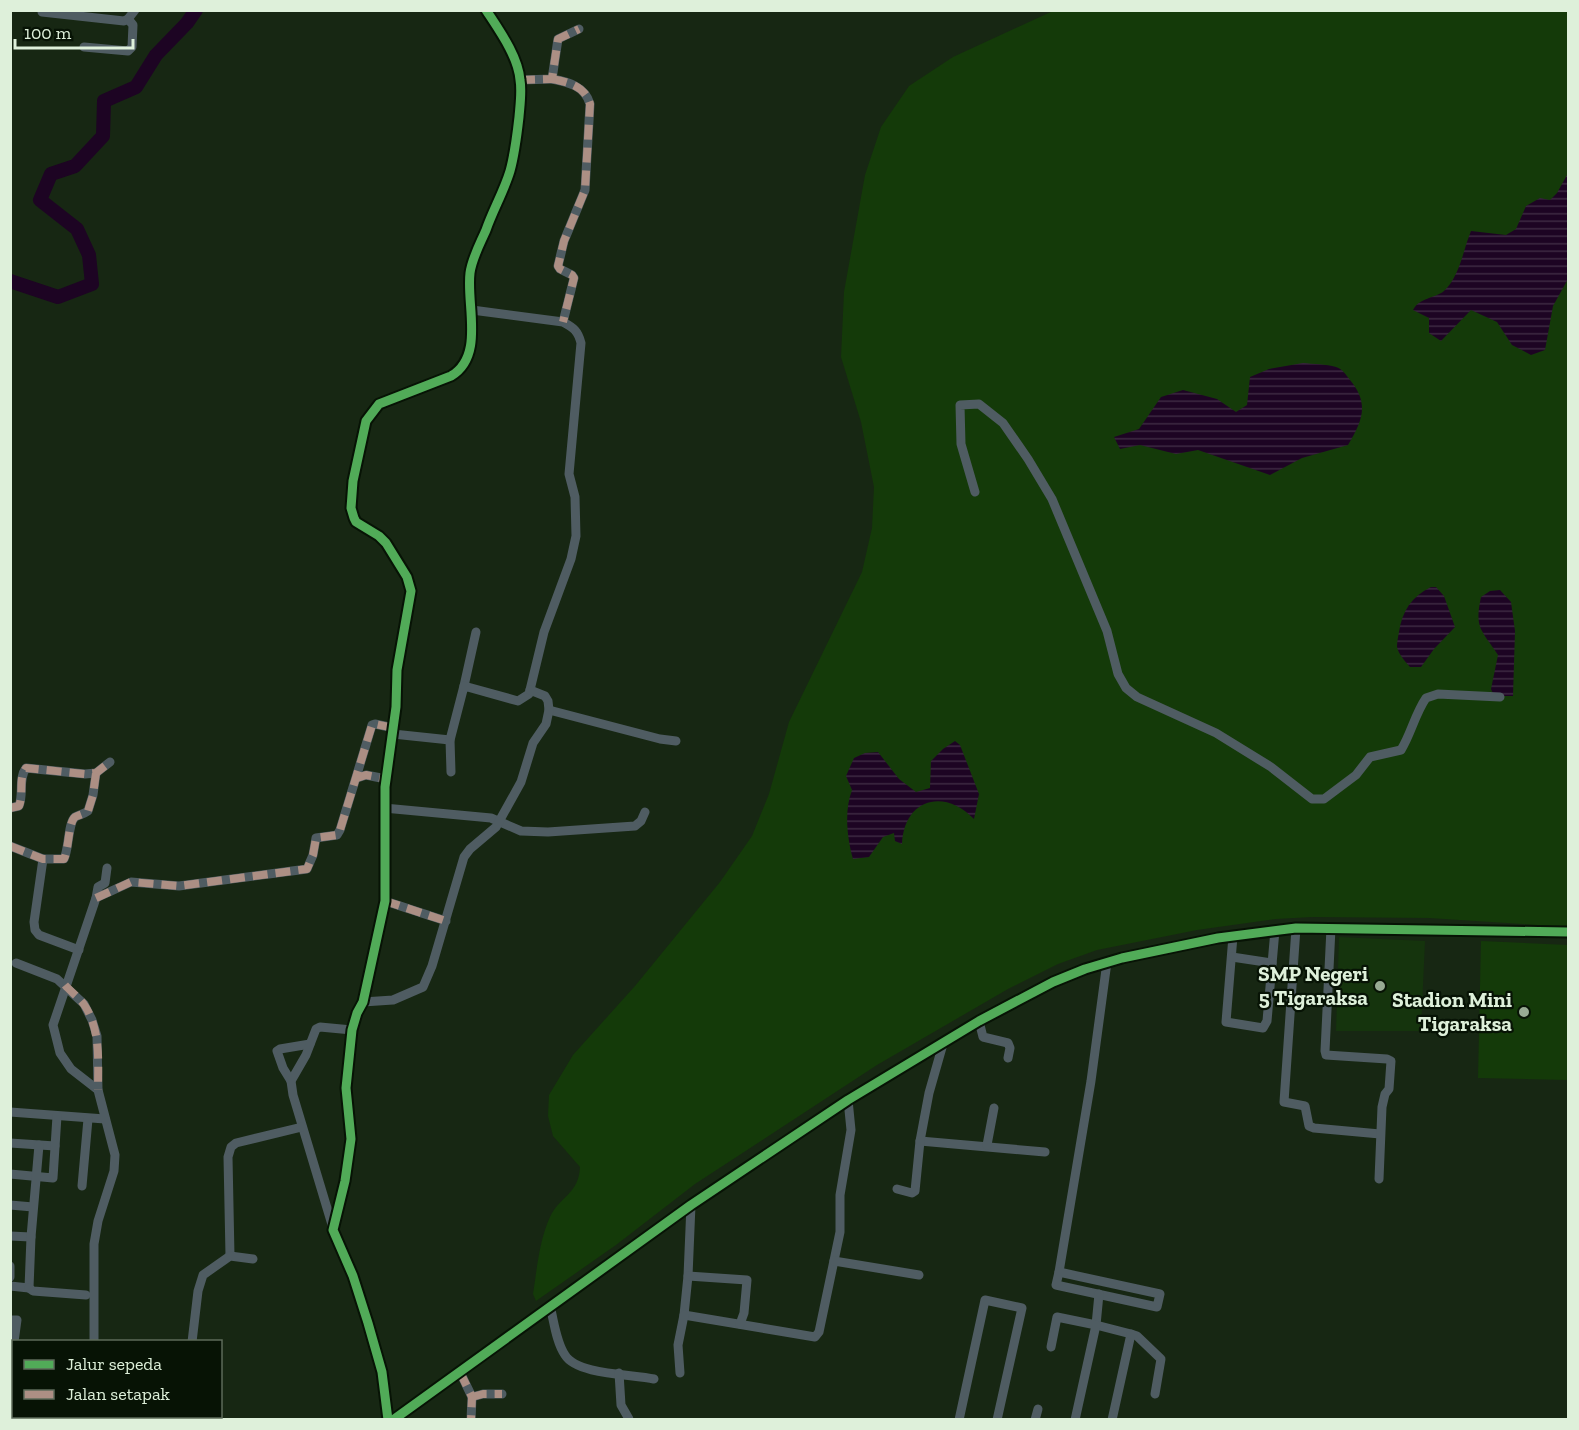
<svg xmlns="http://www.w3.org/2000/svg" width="1579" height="1430" font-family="'Zilla Slab',serif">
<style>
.built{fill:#15340d}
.grass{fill:#143a09}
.water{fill:url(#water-rules)}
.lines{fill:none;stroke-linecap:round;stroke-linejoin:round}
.river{stroke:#1d0423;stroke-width:14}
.minor{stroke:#4f5c62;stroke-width:9}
.tertiary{stroke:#4f5c62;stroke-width:10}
.quiet{stroke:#ac8f84;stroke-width:8;stroke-dasharray:15 8;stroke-linecap:butt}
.cycleway-casing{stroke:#071305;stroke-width:13}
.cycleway{stroke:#51ab58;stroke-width:9}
.poi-dot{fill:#98aa94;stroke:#071305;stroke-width:2}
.labels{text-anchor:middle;stroke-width:4.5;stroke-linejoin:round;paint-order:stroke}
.poi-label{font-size:21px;font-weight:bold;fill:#def0da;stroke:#071305;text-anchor:end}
</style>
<defs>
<pattern id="water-rules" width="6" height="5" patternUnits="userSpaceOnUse" patternTransform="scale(1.5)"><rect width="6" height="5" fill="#1d0423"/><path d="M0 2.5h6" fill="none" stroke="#3d2942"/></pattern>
</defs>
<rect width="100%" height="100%" fill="#172713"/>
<!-- built -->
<g class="built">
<polygon points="1339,937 1425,941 1421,1031 1336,1031"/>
<polygon points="96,1417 96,1416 150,1417 150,1420 96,1419"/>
</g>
<!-- grass -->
<g class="grass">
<path d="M1053,11h515v916l-139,-9 -117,-1 -36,2 -79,11 -100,20 -39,14 -50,25 -131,76 -182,119 -79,61 -80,56 -3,-7c4,-25 6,-53 17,-77 9,-20 29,-23 30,-50l-27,-31 -5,-20 1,-21 24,-40 62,-69 85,-104 32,-46 17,-42 20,-72 73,-150 10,-44 2,-41 -13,-65 -20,-65 3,-65 21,-117 16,-48 28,-41 44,-29z"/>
<polygon points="1481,941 1568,945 1568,1080 1478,1078"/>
</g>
<!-- water -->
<g class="water">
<path d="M1568,173v106l-15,27 -8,44 -14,5 -19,-10 -15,-23 -26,-12 -30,31 -12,-8v-15l-16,-8c7,-13 21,-11 31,-19 16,-15 19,-41 27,-60l35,4 10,-6 10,-23 14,-8 10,2 7,-7z"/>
<path d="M1303,363c10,1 23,1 33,4 7,2 10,8 14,13 20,24 12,41 -2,65l-46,13 -32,17 -72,-25 -22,4 -36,-9 -20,4 -6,-12 25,-8 22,-32 22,-7 34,9 19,13 11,-7 3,-28 19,-8z"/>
<path d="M1431,587h5l8,9 11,31 -21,22 -13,18h-11c-5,-6 -11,-12 -13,-20 0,-5 1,-10 2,-15 3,-21 13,-36 32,-45z"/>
<path d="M1500,590l11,12 4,29 -2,65h-19l-3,-7 7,-34c-16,-25 -24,-26 -17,-58l9,-6z"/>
<path d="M955,741l5,4 19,49 -5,25c-29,-31 -70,-21 -72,25l-7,-3 -1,-8 -11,4 -14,20 -16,2c-6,-21 -9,-48 -1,-69l-6,-14 8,-18 11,-5 13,-1 21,27 17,13 14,-4 1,-27 12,-12z"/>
</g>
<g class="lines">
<!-- river -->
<polyline class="river" points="10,281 58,297 92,284 89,255 77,229 40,200 51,174 75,166 103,136 104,101 136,87 156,55 187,23 196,10"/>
<!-- minor -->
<g class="minor">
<polyline points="42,12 124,21 128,19 135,10"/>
<polyline points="84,47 128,51 132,47 133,25 128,19"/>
<path d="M552,79c16,3 33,7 38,25l-5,86 -21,51 -6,25 2,3 12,6 2,3 -11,44"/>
<polyline points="520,80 552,79 558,39 579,29"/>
<path d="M975,492l-14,-48 -1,-39 19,-1 24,19 25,36 24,40 55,132 11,43 8,14 11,9 79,36 55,34 41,32h12l32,-24 14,-18 31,-7c10,-16 14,-36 25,-52l12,-4 62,3"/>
<polyline points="464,686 476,632"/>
<polyline points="549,710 660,739 676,741"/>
<polyline points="393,734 450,740"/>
<path d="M451,772l-1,-32 14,-54 54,15 11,-7 15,-62 27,-73 5,-23 -1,-39 -6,-23 12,-131c-3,-12 -7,-15 -18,-21l-91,-12"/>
<polyline points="357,778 366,775 386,779"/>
<path d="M10,808l9,-2c5,-13 -1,-27 7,-38l59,6 11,-1 14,-11"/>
<polyline points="384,808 491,818 521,831 548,832 635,826 641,821 645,812"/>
<path d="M10,846l33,13h21c5,-10 4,-36 11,-42 4,-2 9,-3 13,-6l5,-16 3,-22"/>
<polyline points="43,859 34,922 35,930 39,935 79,950"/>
<polyline points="96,898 131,882 179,886 307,869 313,855 316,838 337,835 340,830 372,725 375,724 394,728"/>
<polyline points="385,901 446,921"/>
<polyline points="1296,928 1284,1102 1305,1106 1309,1126 1314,1128 1380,1134"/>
<polyline points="1331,928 1325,1051 1326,1055 1387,1059 1391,1061 1389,1089 1385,1094 1382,1107 1379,1179"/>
<polyline points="1233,936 1226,1022 1263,1028 1267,1021 1275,930"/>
<polyline points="1232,957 1272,963"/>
<polyline points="16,963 57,979 84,1004 92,1020 97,1036 98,1090"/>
<polyline points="363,1002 393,1000 423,987 432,966 464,857 470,849 496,827 521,782 533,743 546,724 549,710 548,701 545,696 530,690"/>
<polyline points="979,1021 983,1037 1008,1043 1010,1048 1008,1058"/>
<polyline points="291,1081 283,1068 277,1051 280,1049 310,1044"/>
<polyline points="10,1112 105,1119"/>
<polyline points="920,1141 1045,1152"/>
<polyline points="10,1143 55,1146"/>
<polyline points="987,1145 994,1108"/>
<polyline points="10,1174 53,1178 57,1116"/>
<polyline points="82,1186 88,1119"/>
<polyline points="897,1189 912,1193 915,1191 920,1141 929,1093 943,1044"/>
<polyline points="10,1205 33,1207"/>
<polyline points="691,1205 688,1276 684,1315 815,1337 819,1332 840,1232 840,1195 851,1130 848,1100"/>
<polyline points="333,1228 293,1095 291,1081 306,1055 316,1029 320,1027 352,1030"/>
<polyline points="10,1236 31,1237"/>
<polyline points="230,1256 228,1157 231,1147 236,1143 302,1127"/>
<polyline points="834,1261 919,1275"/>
<polyline points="10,1266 10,1277"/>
<polyline points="1059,1272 1091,1081 1107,962"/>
<polygon points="1059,1272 1160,1294 1157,1307 1056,1285"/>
<polyline points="688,1276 747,1280 744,1313 740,1324"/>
<polyline points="10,1286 29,1288 31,1237 39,1145"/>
<polyline points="29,1288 33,1291 86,1295"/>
<polyline points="1099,1294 1096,1325 1131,1334 1112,1420"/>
<path d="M550,1306c4,15 6,36 15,49 12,20 67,19 89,24"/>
<polyline points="10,1320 17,1320 14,1342"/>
<polyline points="1131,1334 1137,1336 1161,1359 1155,1394"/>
<polyline points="94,1342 94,1244 98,1221 114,1171 115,1155 98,1090 71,1069 60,1053 53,1025 96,898 98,887 105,883 107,868"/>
<polyline points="192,1342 198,1291 203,1275 230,1256 253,1259"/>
<polyline points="1051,1347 1057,1317 1096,1325 1075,1420"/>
<polyline points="460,1372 472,1397 471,1420"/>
<polyline points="619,1373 621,1405 629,1419"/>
<polyline points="680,1373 678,1345 684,1315"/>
<polyline points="472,1397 483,1394 502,1394"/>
<polyline points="90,1420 90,1416"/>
<polyline points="179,1420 180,1416"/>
<path d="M388,1420l-6,-48 -14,-49 -15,-47 -20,-46 12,-49 6,-42 -5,-51 6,-58 5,-17 6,-11 22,-101v-114l11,-80 1,-37 14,-79 -4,-14 -21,-34 -7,-7 -23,-14 -2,-4 -3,-10 2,-27 13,-60 13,-17 72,-28c34,-20 15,-71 19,-103 2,-15 10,-29 16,-43 7,-20 18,-39 24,-59 5,-18 7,-36 9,-54 1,-12 3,-26 1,-37 -2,-24 -21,-50 -34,-70"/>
<polyline points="959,1420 985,1300 1022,1308 997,1420"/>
<polyline points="1035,1420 1038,1409"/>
</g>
<!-- tertiary -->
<polyline class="tertiary" points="393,1420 691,1205 848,1100 979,1021 1053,982 1085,969 1122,958 1218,938 1296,928 1568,932"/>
<!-- quiet -->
<g class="quiet">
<path d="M552,79c16,3 33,7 38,25l-5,86 -21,51 -6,25 2,3 12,6 2,3 -11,44"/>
<polyline points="520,80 552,79 558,39 579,29"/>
<polyline points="357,778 366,775 386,779"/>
<path d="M10,808l9,-2c5,-13 -1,-27 7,-38l59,6 11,-1 14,-11"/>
<path d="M10,846l33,13h21c5,-10 4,-36 11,-42 4,-2 9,-3 13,-6l5,-16 3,-22"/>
<polyline points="96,898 131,882 179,886 307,869 313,855 316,838 337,835 340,830 372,725 375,724 394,728"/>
<polyline points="385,901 446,921"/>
<path d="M65,985c6,7 15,13 20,21 16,25 13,56 13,84"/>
<polyline points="460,1372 472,1397 471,1420"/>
<polyline points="472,1397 483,1394 502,1394"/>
</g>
<!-- cycleway casing -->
<g class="cycleway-casing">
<g id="cycleway">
<path d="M388,1420l-6,-48 -14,-49 -15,-47 -20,-46 12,-49 6,-42 -5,-51 6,-58 5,-17 6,-11 22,-101v-114l11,-80 1,-37 14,-79 -4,-14 -21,-34 -7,-7 -23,-14 -2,-4 -3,-10 2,-27 13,-60 13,-17 72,-28c34,-20 15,-71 19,-103 2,-15 10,-29 16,-43 7,-20 18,-39 24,-59 5,-18 7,-36 9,-54 1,-12 3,-26 1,-37 -2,-24 -21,-50 -34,-70"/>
<polyline points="393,1420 691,1205 848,1100 979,1021 1053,982 1085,969 1122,958 1218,938 1296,928 1568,932"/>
</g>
</g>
<!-- cycleway -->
<use href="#cycleway" class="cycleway"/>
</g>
<!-- markers -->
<g class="poi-dot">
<circle cx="1380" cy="986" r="6"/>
<circle cx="1524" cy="1012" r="6"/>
</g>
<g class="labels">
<!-- poi labels -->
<g class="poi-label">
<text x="1368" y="981">SMP Negeri<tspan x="1368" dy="24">5 Tigaraksa</tspan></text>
<text x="1512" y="1007">Stadion Mini<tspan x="1512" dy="24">Tigaraksa</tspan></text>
</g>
</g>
<!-- border -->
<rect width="1579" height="1430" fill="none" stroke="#def0da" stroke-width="24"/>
<!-- legend -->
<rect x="12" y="1340" width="210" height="78" fill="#071305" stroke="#5d6b5a" stroke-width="1.5"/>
<rect x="24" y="1360" width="30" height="9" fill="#51ab58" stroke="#5d6b5a" stroke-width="1.5"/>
<text x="66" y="1370" font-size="18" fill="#def0da">Jalur sepeda</text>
<rect x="24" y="1390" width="30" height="9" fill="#ac8f84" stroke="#5d6b5a" stroke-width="1.5"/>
<text x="66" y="1400" font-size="18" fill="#def0da">Jalan setapak</text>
<!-- scale -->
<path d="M15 39v9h118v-9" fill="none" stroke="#def0da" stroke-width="3"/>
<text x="24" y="39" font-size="18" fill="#def0da" stroke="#071305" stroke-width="4.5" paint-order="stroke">100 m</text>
</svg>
